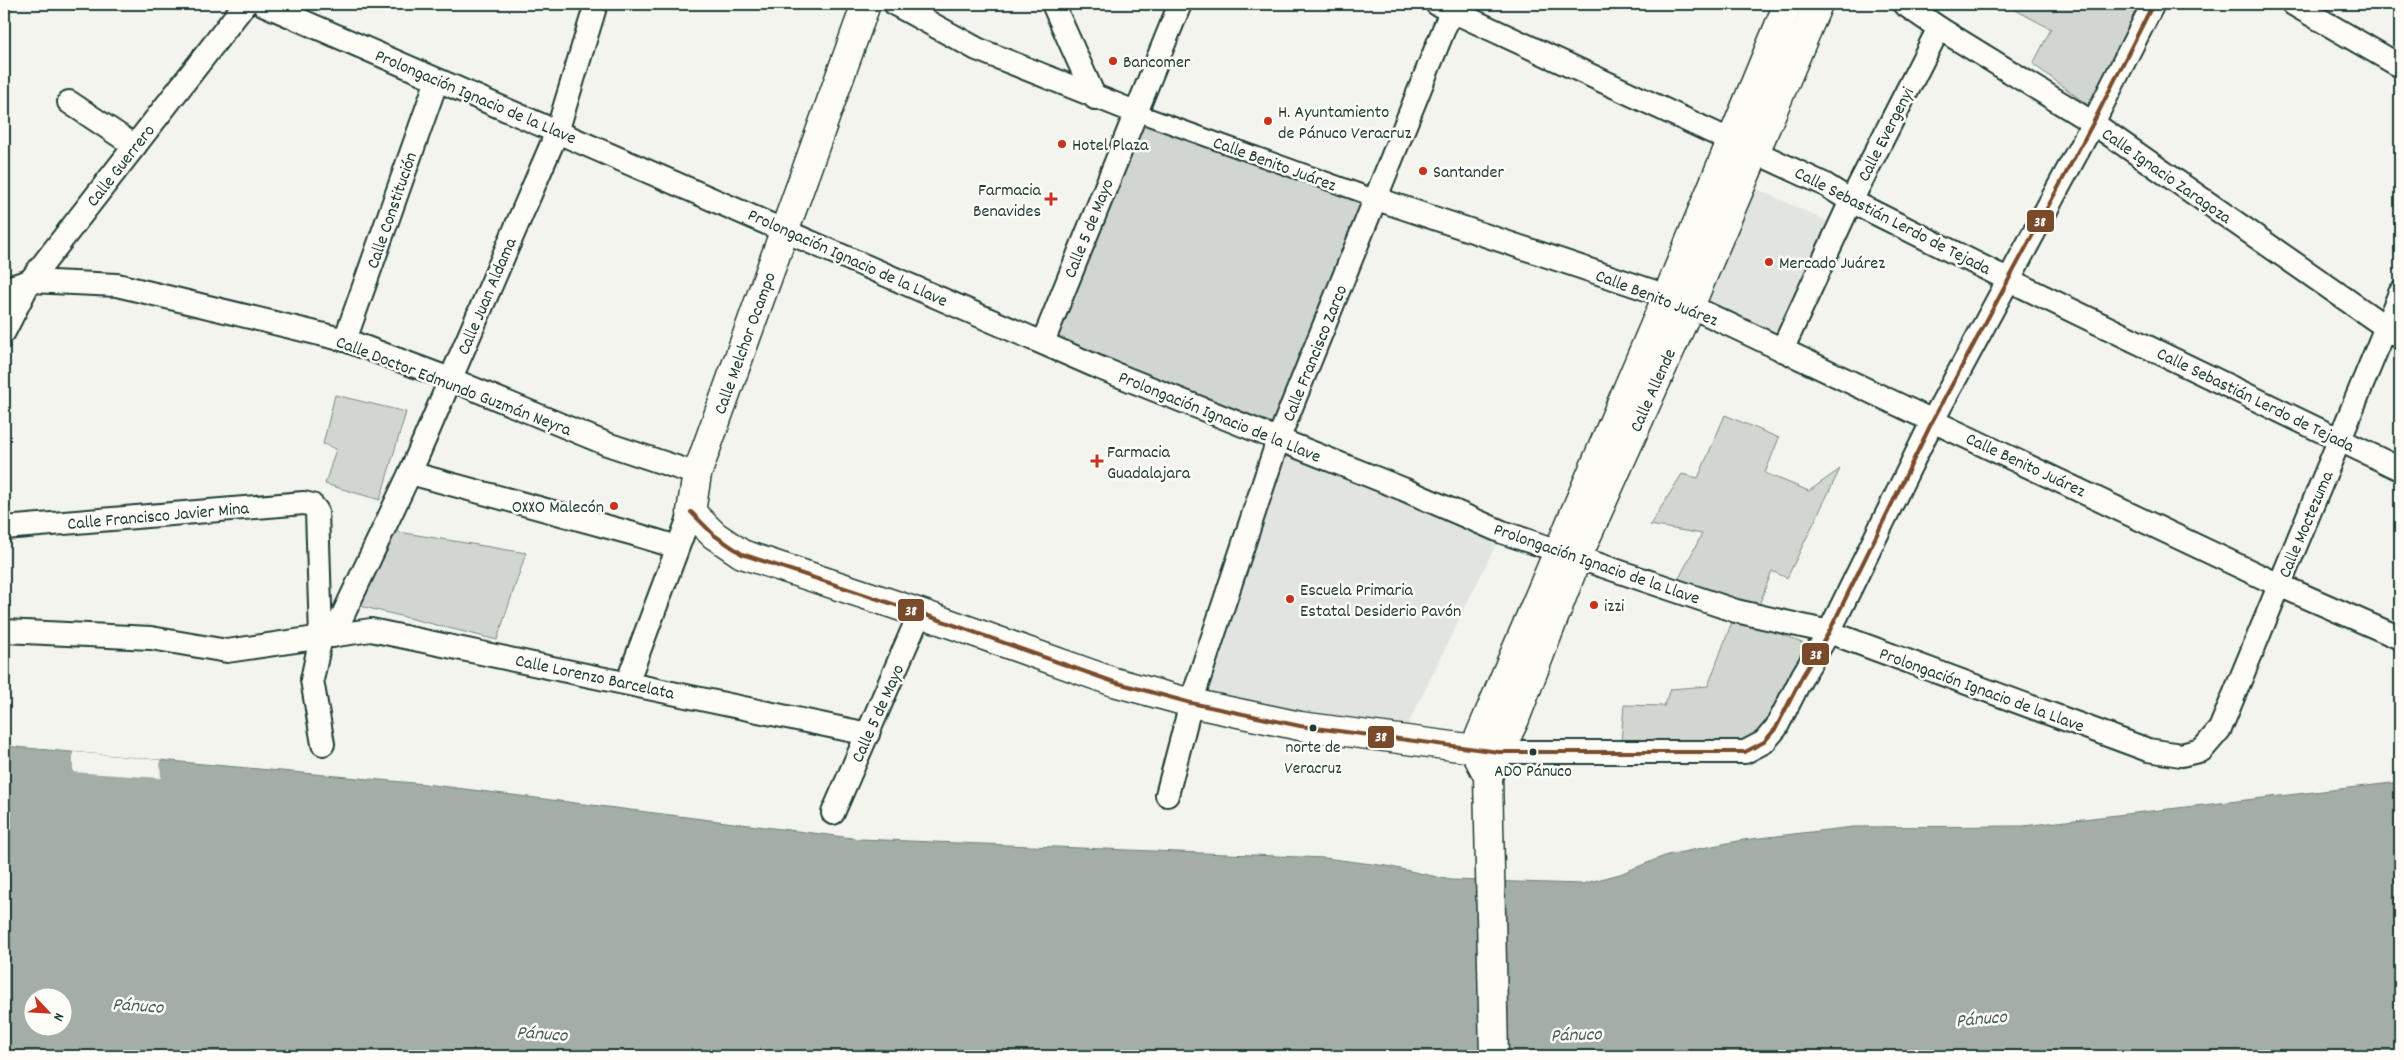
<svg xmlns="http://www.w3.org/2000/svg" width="2404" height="1060" font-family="Dekko,sans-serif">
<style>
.built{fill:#e2e5df}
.green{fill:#d1d6d1;stroke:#788a82}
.water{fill:#a3aea7;stroke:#6e8179;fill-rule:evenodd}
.pier{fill:#f4f4ef}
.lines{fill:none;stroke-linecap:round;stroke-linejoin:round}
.pedestrian-casing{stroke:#1f3d34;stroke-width:20}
.minor-casing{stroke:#1f3d34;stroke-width:26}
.tertiary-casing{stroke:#1f3d34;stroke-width:31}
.primary-casing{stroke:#1f3d34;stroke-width:31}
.pedestrian{stroke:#fdfcf7;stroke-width:16}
.minor{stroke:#fdfcf7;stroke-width:22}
.tertiary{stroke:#fdfcf7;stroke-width:28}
.primary{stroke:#fdfcf7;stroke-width:28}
.bus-1-casing{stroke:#fdfcf7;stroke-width:8}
.bus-1{stroke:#7a4b2a;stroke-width:4}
.poi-dot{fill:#c8321e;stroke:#fdfcf7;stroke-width:2}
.bus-dot{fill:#1f3d34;stroke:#fdfcf7;stroke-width:2}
.labels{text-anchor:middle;stroke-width:5;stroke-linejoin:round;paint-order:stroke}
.bus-label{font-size:17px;fill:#1f3d34;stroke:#fdfcf7}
.poi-label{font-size:18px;fill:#1f3d34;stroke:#fdfcf7;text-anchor:start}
.street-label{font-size:18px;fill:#1f3d34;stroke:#fdfcf7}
.water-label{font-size:19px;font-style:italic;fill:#475f56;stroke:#fdfcf7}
.line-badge{stroke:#fdfcf7;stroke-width:2}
.badge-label{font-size:14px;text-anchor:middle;font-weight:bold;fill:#fff}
</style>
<rect width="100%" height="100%" fill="#f4f4ef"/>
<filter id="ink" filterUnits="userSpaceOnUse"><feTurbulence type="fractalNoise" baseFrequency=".02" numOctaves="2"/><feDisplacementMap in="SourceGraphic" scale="10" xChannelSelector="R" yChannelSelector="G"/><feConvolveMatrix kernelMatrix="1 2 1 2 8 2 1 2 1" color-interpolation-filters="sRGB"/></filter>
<g filter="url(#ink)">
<!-- built -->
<g class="built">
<polygon points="1755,188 1835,225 1784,336 1703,299"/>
<polygon points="1278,440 1502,532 1400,741 1189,706"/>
</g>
<!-- green -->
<g class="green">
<polygon points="2010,4 2119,4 2137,13 2089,106 2033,64 2051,29 2008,6"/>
<polygon points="1135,112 1377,199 1278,440 1043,342"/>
<polygon points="335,395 406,412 380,500 325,484 336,449 323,444"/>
<polygon points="1725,415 1779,438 1765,473 1809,491 1840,469 1787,578 1772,571 1757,610 1677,582 1702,534 1650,525 1682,474 1698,478"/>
<polygon points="393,531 526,553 497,640 360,606"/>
<polygon points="1733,619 1778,633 1814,648 1759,739 1687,747 1621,741 1624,705 1664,706 1670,689 1708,686"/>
</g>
<!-- water -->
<path class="water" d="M4,746l421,38 435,55 465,19 62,8 64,14 131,4 38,-10 47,-19 76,-15 110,-13 170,-1 377,-44v274h-2396zM32,998h30v30h-30z"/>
<!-- pier -->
<polygon class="pier" points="73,752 160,760 161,778 73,772"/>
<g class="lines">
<!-- pedestrian casing -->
<g class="pedestrian-casing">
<polyline id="pedestrian" points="1135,112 1377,199"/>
</g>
<!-- minor casing -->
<g class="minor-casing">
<g id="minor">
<polyline points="263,4 1100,368 1403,489 1502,532 1736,611 1829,632 2148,750 2181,755 2202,750 2220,729 2400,293"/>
<polyline points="895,4 977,49 1135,112"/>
<polyline points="1053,4 1095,98"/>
<polyline points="1437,4 1824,184 1851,201 2009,280 2400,469"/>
<polyline points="1904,4 1939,28 2093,123 2400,337"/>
<polyline points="2293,4 2400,66"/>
<polyline points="69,102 135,146"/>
<polyline points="1377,199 1667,296 1690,306 2279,585 2400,638"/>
<polyline points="4,289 30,281 117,285 345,340 450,379 607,444 697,474"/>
<polyline points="4,332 30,281 245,4"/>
<polyline points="345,340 437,80"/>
<polyline points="1043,342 1180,4"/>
<polyline points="1782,350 1851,201 1939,28"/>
<polyline points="410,473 634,534 677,547"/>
<polyline points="4,528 304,503 312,505 317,511 321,637 312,680 323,744"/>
<polyline points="4,631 151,638 227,651 371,630 868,734"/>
<polyline points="333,636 410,473 557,132 596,4"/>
<polyline points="627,683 691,512"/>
<polyline points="1499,752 1745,752 1764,742 1776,728 1803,675 1829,632 1933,420 2093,123 2153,4"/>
<polyline points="1167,795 1191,703 1278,440 1454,4"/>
<polyline points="833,813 920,613"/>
</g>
</g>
<!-- tertiary casing -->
<g class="tertiary-casing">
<polyline id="tertiary" points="866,4 697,474 691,512 714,535 742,554 920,613 1114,682 1191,703 1300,726 1498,752"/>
</g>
<!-- primary casing -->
<g class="primary-casing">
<g id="primary">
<polyline points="1488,776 1515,719 1577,558 1690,306 1818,4"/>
<polyline points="1494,1056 1488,776 1474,749 1667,296 1788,4"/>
</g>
</g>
<!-- pedestrian -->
<use href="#pedestrian" class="pedestrian"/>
<!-- minor -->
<use href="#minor" class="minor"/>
<!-- tertiary -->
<use href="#tertiary" class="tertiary"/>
<!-- primary -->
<use href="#primary" class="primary"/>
<!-- bus-1 casing -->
<g class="bus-1-casing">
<polyline id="bus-1" points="691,512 714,535 742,554 920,613 1114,682 1191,703 1300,726 1499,752 1745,752 1764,742 1776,728 1803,675 1829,632 1933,420 2093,123 2153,4"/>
</g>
<!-- bus-1 -->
<use href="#bus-1" class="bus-1"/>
</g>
</g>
<!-- markers -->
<g class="poi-dot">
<circle cx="1113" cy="61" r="5"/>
<circle cx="1268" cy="121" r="5"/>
<circle cx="1062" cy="144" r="5"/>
<circle cx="1423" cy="171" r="5"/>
<path d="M1048.5 191.5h5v5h5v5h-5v5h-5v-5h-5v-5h5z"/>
<circle cx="1769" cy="262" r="5"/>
<path d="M1094.5 453.5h5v5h5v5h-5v5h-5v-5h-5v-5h5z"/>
<circle cx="614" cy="506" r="5"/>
<circle cx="1290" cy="599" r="5"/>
<circle cx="1594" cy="605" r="5"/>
</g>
<g class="bus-dot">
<circle cx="1313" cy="728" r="4.5"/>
<circle cx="1533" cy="752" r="4.5"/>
</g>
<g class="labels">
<!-- bus labels -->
<g class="bus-label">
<text x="1313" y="752">norte de<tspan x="1313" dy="21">Veracruz</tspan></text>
<text x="1533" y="776">ADO Pánuco</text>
</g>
<!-- poi labels -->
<g class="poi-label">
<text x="1123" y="67">Bancomer</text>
<text x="1278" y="117">H. Ayuntamiento<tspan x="1278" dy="21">de Pánuco Veracruz</tspan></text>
<text x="1072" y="150">Hotel Plaza</text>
<text x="1433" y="177">Santander</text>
<text x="1041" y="195" text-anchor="end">Farmacia<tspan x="1041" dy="21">Benavides</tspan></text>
<text x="1779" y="268">Mercado Juárez</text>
<text x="1107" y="457">Farmacia<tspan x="1107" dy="21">Guadalajara</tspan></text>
<text x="604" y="512" text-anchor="end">OXXO Malecón</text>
<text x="1300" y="595">Escuela Primaria<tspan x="1300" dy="21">Estatal Desiderio Pavón</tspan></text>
<text x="1604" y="611">izzi</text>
</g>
<!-- street labels -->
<g class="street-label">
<text transform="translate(476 96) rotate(23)" y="6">Prolongación Ignacio de la Llave</text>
<text transform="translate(1885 134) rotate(-63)" y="6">Calle Evergenyi</text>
<text transform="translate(1275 163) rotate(20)" y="6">Calle Benito Juárez</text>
<text transform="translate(120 165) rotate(-52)" y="6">Calle Guerrero</text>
<text transform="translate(2167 175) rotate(35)" y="6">Calle Ignacio Zaragoza</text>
<text transform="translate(391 210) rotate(-71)" y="6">Calle Constitución</text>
<text transform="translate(1893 220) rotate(27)" y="6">Calle Sebastián Lerdo de Tejada</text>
<text transform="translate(1088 228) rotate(-68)" y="6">Calle 5 de Mayo</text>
<text transform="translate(848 257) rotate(24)" y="6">Prolongación Ignacio de la Llave</text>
<text transform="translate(486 296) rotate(-67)" y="6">Calle Juan Aldama</text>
<text transform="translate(1657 297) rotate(21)" y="6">Calle Benito Juárez</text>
<text transform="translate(744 343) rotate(-70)" y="6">Calle Melchor Ocampo</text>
<text transform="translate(1314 353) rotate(-68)" y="6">Calle Francisco Zarco</text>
<text transform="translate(454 385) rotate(21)" y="6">Calle Doctor Edmundo Guzmán Neyra</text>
<text transform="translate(1652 390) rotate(-66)" y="6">Calle Allende</text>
<text transform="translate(2256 399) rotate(26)" y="6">Calle Sebastián Lerdo de Tejada</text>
<text transform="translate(1220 416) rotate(22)" y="6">Prolongación Ignacio de la Llave</text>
<text transform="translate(2026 464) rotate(25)" y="6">Calle Benito Juárez</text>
<text transform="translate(158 515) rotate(-5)" y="6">Calle Francisco Javier Mina</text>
<text transform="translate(2305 524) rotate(-67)" y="6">Calle Moctezuma</text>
<text transform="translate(1597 563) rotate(19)" y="6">Prolongación Ignacio de la Llave</text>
<text transform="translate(595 676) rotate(12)" y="6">Calle Lorenzo Barcelata</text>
<text transform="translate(1982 689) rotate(20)" y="6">Prolongación Ignacio de la Llave</text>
<text transform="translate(877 713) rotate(-66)" y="6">Calle 5 de Mayo</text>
</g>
<!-- water labels -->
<g class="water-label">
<text transform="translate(138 1004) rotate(4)" y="7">Pánuco</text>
<text transform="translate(1981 1017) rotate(-5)" y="7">Pánuco</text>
<text transform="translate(542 1032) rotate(4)" y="7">Pánuco</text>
<text transform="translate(1576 1033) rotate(-2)" y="7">Pánuco</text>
</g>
</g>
<g class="line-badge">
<rect x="2026" y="209" width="29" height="24" rx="5" fill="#7a4b2a"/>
<rect x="897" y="598" width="28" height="24" rx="5" fill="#7a4b2a"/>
<rect x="1801" y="642" width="29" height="24" rx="5" fill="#7a4b2a"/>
<rect x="1367" y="725" width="28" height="24" rx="5" fill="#7a4b2a"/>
</g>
<g class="badge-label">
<text x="2040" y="226">38</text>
<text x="911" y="615">38</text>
<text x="1816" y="659">38</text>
<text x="1381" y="741">38</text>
</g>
<!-- margin -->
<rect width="2404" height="1060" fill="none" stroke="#fdfcf7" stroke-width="20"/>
<rect x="10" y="10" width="2384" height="1040" fill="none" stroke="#1f3d34" stroke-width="2" filter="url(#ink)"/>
<!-- north arrow -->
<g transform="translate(48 1012) rotate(115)"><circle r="24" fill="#fdfcf7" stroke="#a4b0a9"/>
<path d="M0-4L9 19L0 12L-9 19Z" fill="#c8321e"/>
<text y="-8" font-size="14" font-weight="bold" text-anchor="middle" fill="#1f3d34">N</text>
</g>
</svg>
